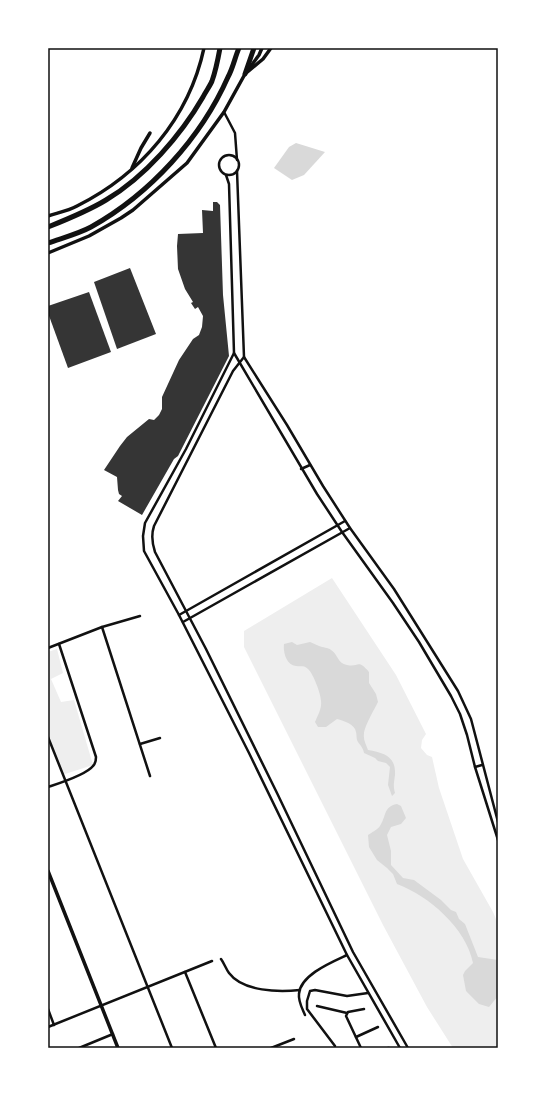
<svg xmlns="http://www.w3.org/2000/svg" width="546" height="1096" font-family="Cabin,sans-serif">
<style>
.green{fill:#eee}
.water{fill:#d9d9d9}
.building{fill:#353535}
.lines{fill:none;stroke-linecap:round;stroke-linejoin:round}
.minor{stroke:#111;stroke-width:2.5}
.tertiary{stroke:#111;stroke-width:3.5}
.secondary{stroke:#111;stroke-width:3.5}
.motorway{stroke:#111;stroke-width:5}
.neatline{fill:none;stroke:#111;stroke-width:1.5}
</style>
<rect width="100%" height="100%" fill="#fff"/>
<!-- green -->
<g class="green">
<polygon points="332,578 396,675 426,734 422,740 421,748 427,755 432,757 439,788 463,859 493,912 498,924 498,1048 453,1048 427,1007 383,925 244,647 244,631"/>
<polygon points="57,649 63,673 51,679 61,702 74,700 93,765 62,775 48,737 48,652"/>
</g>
<!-- water -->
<g class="water">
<polygon points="296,143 325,152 304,175 292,180 274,168 289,147"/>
<path d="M292,642l5,3 13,-3c3,1 6,3 9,4 4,2 9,1 12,4 7,4 6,13 16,15 12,3 10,-7 22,7v11l7,11 2,8c-4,8 -14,25 -14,32 -1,5 2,11 4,16 16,3 28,6 27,25 -1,8 -2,10 0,18l-3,3 -4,-11 2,-18 -4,-4 -8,-2 -3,-3 -11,-5c-1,-5 -3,-7 -6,-11 -2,-3 -1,-6 -2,-10 -1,-8 -12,-11 -19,-13l-11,8h-8l-3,-5c3,-7 7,-14 6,-21 0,-7 -8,-28 -13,-32 -4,-4 -7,-2 -12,-3 -10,-1 -13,-14 -12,-22z"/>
<path d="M397,804l4,2 5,12 -5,6 -10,3 -4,8 4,16v14l12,13 11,2 27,20 10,10 5,2 3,7 6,5 13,33 20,3v36l-9,11 -10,-3 -13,-13 -3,-16 2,-4 8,-8c-7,-35 -44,-67 -76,-79l-4,-10 -6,-6 -10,-8 -8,-13 -1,-12c3,-2 10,-6 12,-9 7,-11 3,-19 17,-22z"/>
</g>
<!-- building -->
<g class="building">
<polygon points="213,202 217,202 220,205 223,295 229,356 178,456 174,459 142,515 118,501 122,496 119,494 118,490 117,477 104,470 120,446 127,437 149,419 154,420 159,415 162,409 162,397 179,360 193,339 199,335 202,327 203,316 198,307 195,309 191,303 193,302 185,289 178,269 177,246 178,234 203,233 202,210 213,211"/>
<polygon points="130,268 156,334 117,349 94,282"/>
<polygon points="89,292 111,352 68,368 48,313 48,306"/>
</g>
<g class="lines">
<!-- minor -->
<g class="minor">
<polyline points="224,112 235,133 237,160"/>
<circle cx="229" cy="165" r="10"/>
<polyline points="237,171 244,357 287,425 323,486 350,528 394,589 458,691 471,719 498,822"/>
<polyline points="226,175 229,184 234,353 317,494 342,532 393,603 419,642 451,696 460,714 467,735 475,767 498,840"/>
<polyline points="234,353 186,449 145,523 143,536 144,551 179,615 249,753 347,955 400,1048"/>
<path d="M244,357l-11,14 -79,155c-3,9 -2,17 1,26l51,97 71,144 76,159 55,96"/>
<polyline points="301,469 310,465"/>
<polyline points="179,615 345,521"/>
<polyline points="183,622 350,528"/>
<polyline points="102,627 150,776"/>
<polyline points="48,648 102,627 140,616"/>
<polyline points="48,737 172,1048"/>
<polyline points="140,744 160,738"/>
<polyline points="475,767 482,765"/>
<path d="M48,787c12,-4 38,-12 45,-21 3,-3 3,-6 3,-9l-37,-113"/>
<path d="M221,959c3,4 5,10 8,14 14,19 50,19 71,17"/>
<polyline points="185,972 216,1048"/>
<polyline points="317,1006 347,1013"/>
<polyline points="48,1009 54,1025"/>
<path d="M305,1015c-3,-7 -7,-14 -6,-21 1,-19 33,-32 48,-39"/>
<polyline points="48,1027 212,961"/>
<polyline points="356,1037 378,1027"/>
<polyline points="335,1046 307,1009 307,1001 310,991 315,990 347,996 368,993"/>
<polyline points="79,1048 113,1034"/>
<polyline points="271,1048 294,1039"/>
<polyline points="361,1048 346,1016 348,1012 364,1009"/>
<polyline points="388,1048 389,1048"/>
</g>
<!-- tertiary -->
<polyline class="tertiary" points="48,871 118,1048"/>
<!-- secondary -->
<g class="secondary">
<polyline points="248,70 259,55 262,48"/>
<polyline points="132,168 141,148 150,133"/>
<path d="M48,216c9,-3 20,-5 29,-10 64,-32 112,-88 127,-158"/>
<polyline points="48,253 89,236 121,218 133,210 187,163 224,112 245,74 263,59 271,48"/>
</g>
<!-- motorway -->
<g class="motorway">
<polyline points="245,74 254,48"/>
<path d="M48,227c20,-8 40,-16 58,-27 39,-23 75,-65 97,-103 3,-6 7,-11 9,-16 4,-11 6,-22 8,-33"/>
<path d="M48,243c14,-5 30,-9 43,-16 59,-33 110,-89 137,-150 5,-9 7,-20 11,-29"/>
</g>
</g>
<!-- border -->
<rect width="546" height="1096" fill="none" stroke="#ffffff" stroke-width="98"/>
<rect x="49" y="49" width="448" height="998" class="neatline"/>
</svg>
